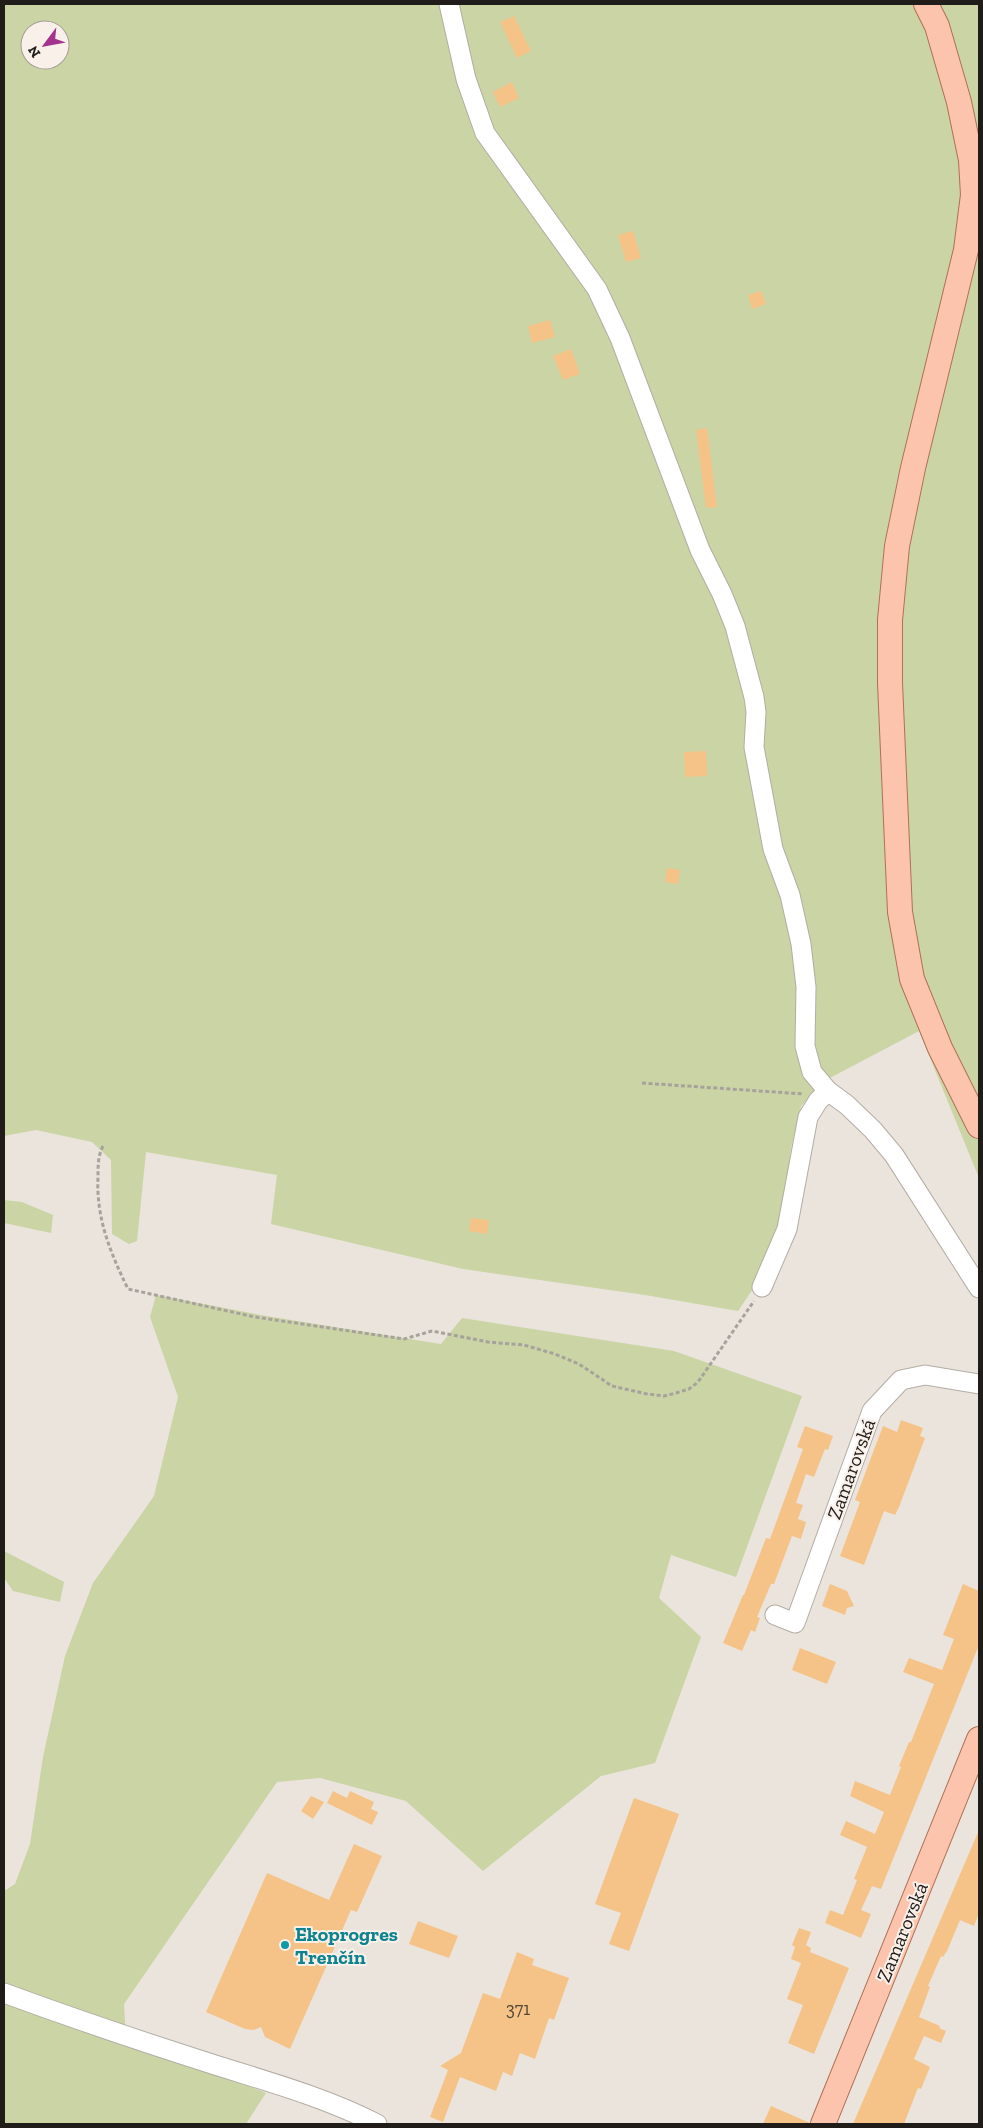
<svg xmlns="http://www.w3.org/2000/svg" width="983" height="2128" font-family="'Zilla Slab',serif">
<style>
.green{fill:#cad4a4;fill-rule:evenodd}
.building{fill:#f5c387}
.lines{fill:none;stroke-linecap:round;stroke-linejoin:round}
.minor-casing{stroke:#b3ada5;stroke-width:21}
.major-casing{stroke:#af7056;stroke-width:26}
.path{stroke:#a8a29c;stroke-width:3;stroke-dasharray:4 2.5;stroke-linecap:butt}
.minor{stroke:#fff;stroke-width:19}
.major{stroke:#fdc4ad;stroke-width:24}
.culture-dot{fill:#0f9aa8;stroke:#f9f1e9;stroke-width:2}
.labels{text-anchor:middle;stroke-width:4;stroke-linejoin:round;paint-order:stroke}
.number-label{font-size:18px;fill:#544635}
.street-label{font-size:20px;fill:#1f1c1a;stroke:#f9f1e9}
.culture-label{font-size:20px;font-weight:bold;fill:#0d838f;stroke:#f9f1e9;text-anchor:start}
</style>
<rect width="100%" height="100%" fill="#ebe4dc"/>
<!-- green -->
<g class="green">
<path d="M4,4h975v1174l-60,-147 -93,49 -25,26 -10,42 -6,52 -10,49 -12,25 -25,37 -93,-16 -182,-26 -192,-45 6,-49 -131,-23 -9,89 -8,3 -17,-10 -1,-74 -19,-18 -56,-12 -32,6zM30,30h30v30h-30z"/>
<polygon points="4,1200 22,1202 53,1215 51,1233 4,1223"/>
<polygon points="156,1295 266,1316 441,1344 462,1318 674,1351 802,1396 736,1577 671,1555 659,1598 701,1637 655,1763 601,1776 483,1871 406,1801 320,1778 277,1782 124,2004 126,2039 266,2093 246,2124 4,2124 4,1891 15,1884 30,1844 43,1757 65,1656 93,1583 154,1496 178,1397 150,1317"/>
<polygon points="4,1551 64,1582 60,1602 13,1591 4,1578"/>
</g>
<!-- building -->
<g class="building">
<polygon points="514,16 531,51 517,58 500,22"/>
<polygon points="512,82 519,98 500,107 493,92"/>
<polygon points="633,231 641,258 626,262 618,235"/>
<polygon points="761,291 766,304 752,309 748,295"/>
<polygon points="550,320 555,337 532,343 528,326"/>
<polygon points="571,349 580,374 563,380 553,356"/>
<polygon points="707,428 717,507 706,508 696,430"/>
<polygon points="706,751 707,776 685,777 684,752"/>
<polygon points="667,868 680,870 678,884 665,882"/>
<polygon points="471,1218 489,1220 487,1234 469,1231"/>
<polygon points="901,1420 923,1428 920,1436 925,1438 899,1507 895,1515 884,1511 864,1565 840,1556 860,1502 855,1500 883,1426 897,1432"/>
<polygon points="805,1426 833,1436 828,1450 825,1449 814,1477 806,1474 796,1503 803,1505 798,1519 806,1522 801,1539 792,1536 774,1584 771,1584 757,1617 760,1618 755,1632 751,1630 742,1651 723,1643 743,1595 744,1595 766,1538 770,1539 803,1449 797,1447"/>
<polygon points="830,1584 847,1591 854,1606 847,1608 845,1615 822,1606"/>
<polygon points="963,1584 979,1591 979,1645 881,1889 872,1886 861,1910 871,1914 861,1938 825,1923 830,1910 843,1915 857,1880 854,1879 867,1847 840,1835 846,1821 875,1834 884,1812 850,1796 855,1781 890,1795 901,1767 899,1766 909,1742 911,1742 934,1684 903,1672 909,1658 942,1670 954,1639 943,1635"/>
<polygon points="800,1648 836,1662 827,1684 792,1670"/>
<polygon points="333,1791 347,1798 350,1791 374,1802 371,1809 378,1812 372,1825 327,1803"/>
<polygon points="311,1796 324,1802 313,1819 301,1811"/>
<polygon points="634,1798 679,1814 629,1951 609,1944 621,1913 595,1904"/>
<polygon points="979,1830 979,1913 974,1926 960,1920 947,1951 943,1957 941,1956 928,1986 930,1987 919,2017 940,2026 939,2028 946,2031 941,2043 924,2036 914,2059 930,2067 921,2089 918,2088 904,2124 853,2124"/>
<polygon points="354,1844 382,1856 357,1912 351,1910 290,2049 265,2037 261,2027 254,2030 245,2029 206,2012 267,1873 329,1900"/>
<polygon points="418,1921 458,1936 449,1958 409,1944"/>
<polygon points="799,1928 811,1932 806,1945 811,1948 810,1952 849,1968 814,2054 788,2043 803,2005 787,1999 801,1963 791,1959 795,1947 792,1945"/>
<polygon points="517,1952 534,1959 532,1965 569,1978 554,2020 549,2018 535,2059 520,2053 512,2076 503,2072 496,2091 460,2077 443,2122 430,2117 448,2070 440,2066 461,2053 483,1993 500,1999"/>
<polygon points="771,2106 810,2123 810,2124 763,2124"/>
</g>
<g class="lines">
<!-- minor casing -->
<g class="minor-casing">
<g id="minor">
<polyline points="449,4 466,79 485,133 597,289 620,338 700,550 722,594 735,626 754,697 756,712 754,747 773,849 790,895 801,944 806,987 805,1046 812,1072 828,1091 847,1105 873,1130 894,1155 979,1288"/>
<polyline points="762,1287 787,1229 808,1117 818,1101 828,1091"/>
<polyline points="775,1615 795,1623 872,1411 901,1380 925,1375 979,1384"/>
<path d="M4,1993c68,25 136,48 205,70 56,18 116,34 168,61"/>
</g>
</g>
<!-- major casing -->
<g class="major-casing">
<g id="major">
<polyline points="926,4 937,26 959,102 971,160 973,195 966,250 913,468 897,546 890,620 890,683 900,912 912,979 940,1048 979,1126"/>
<polyline points="823,2124 979,1739"/>
</g>
</g>
<!-- path -->
<g class="path">
<polyline points="642,1083 804,1094"/>
<path d="M103,1146c-5,10 -5,19 -5,31 -2,41 12,75 30,112l127,28 149,22 28,-8 56,11 36,3 31,9 24,10 33,22 35,8 17,2 12,-3 13,-4 9,-7 56,-81"/>
</g>
<!-- minor -->
<use href="#minor" class="minor"/>
<!-- major -->
<use href="#major" class="major"/>
</g>
<!-- markers -->
<circle class="culture-dot" cx="285" cy="1945" r="5"/>
<g class="labels">
<!-- number labels -->
<g class="number-label">
<text x="518" y="2015">371</text>
</g>
<!-- street labels -->
<g class="street-label">
<text transform="translate(851 1469) rotate(-70)" y="7">Zamarovská</text>
<text transform="translate(902 1932) rotate(-68)" y="7">Zamarovská</text>
</g>
<!-- culture labels -->
<g class="culture-label">
<text x="295" y="1941">Ekoprogres<tspan x="295" dy="23">Trenčín</tspan></text>
</g>
</g>
<!-- border -->
<rect width="983" height="2128" fill="none" stroke="#1f1c1a" stroke-width="10"/>
<!-- north arrow -->
<g transform="translate(45 45) rotate(238)"><circle r="24" fill="#f9f1e9" stroke="#a29c96"/>
<path d="M0-4L9 19L0 12L-9 19Z" fill="#a4328f"/>
<text y="-8" font-size="14" font-weight="bold" text-anchor="middle" fill="#1f1c1a">N</text>
</g>
</svg>
